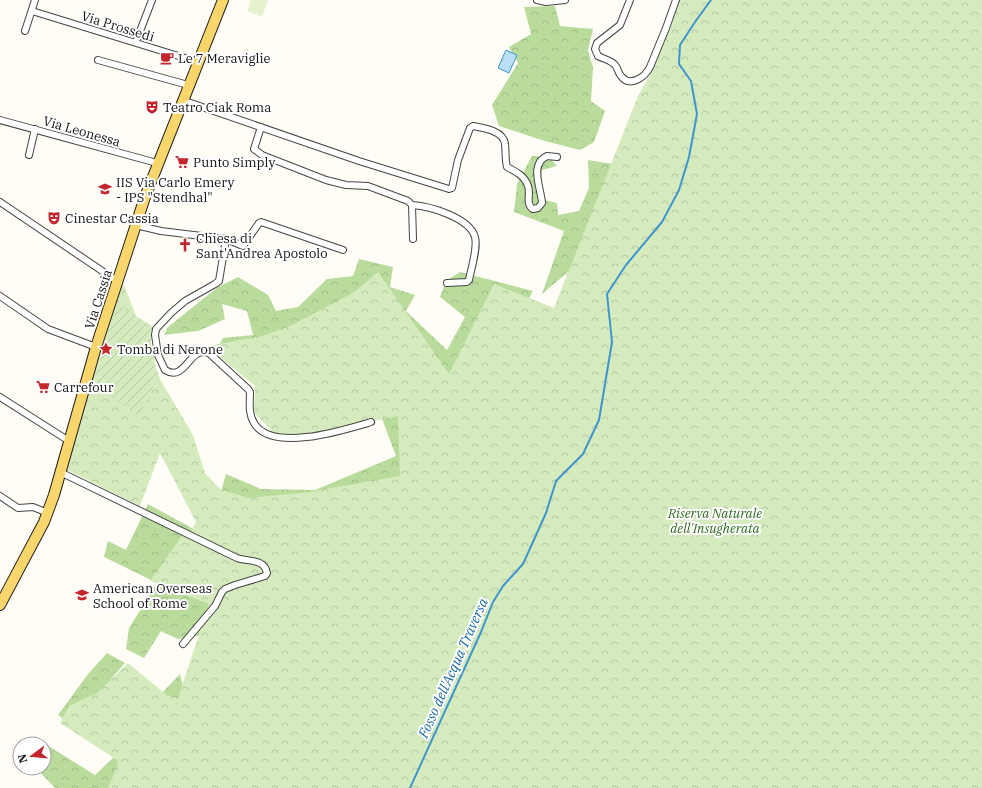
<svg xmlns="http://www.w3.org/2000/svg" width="982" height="788" font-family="'IBM Plex Serif',serif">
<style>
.forest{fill:url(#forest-crowns)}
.park{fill:url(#park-crowns)}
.garden{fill:url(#garden-furrows)}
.pitch{fill:#e6f2cf}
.water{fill:url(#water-ripples);stroke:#3f96cf}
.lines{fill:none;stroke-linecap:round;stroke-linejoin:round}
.stream{stroke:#3f96cf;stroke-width:2}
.street-casing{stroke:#444;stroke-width:8}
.primary-casing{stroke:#222;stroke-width:12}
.street{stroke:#fff;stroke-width:6}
.primary{stroke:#f9d66b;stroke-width:10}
.labels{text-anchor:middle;stroke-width:4;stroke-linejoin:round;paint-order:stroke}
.street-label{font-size:13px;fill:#111;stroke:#fff}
.poi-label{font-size:13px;fill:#111;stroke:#fff;text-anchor:start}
.park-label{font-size:13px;font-style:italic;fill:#2f6b1f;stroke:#fff}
.water-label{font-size:14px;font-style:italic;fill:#1768a6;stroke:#fff}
</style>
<defs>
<pattern id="forest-crowns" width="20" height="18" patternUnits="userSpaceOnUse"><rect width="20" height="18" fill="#b9dc9c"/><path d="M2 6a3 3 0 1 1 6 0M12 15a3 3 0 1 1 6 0" fill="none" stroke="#9ebc85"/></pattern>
<pattern id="park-crowns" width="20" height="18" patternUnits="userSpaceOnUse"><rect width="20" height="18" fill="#d5ebbd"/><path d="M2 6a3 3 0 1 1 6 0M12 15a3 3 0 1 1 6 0" fill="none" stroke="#b6c8a1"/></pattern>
<pattern id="garden-furrows" width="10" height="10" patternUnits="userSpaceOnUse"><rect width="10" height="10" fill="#d5ebbd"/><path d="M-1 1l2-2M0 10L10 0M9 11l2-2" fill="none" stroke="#b6c8a1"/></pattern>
<pattern id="water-ripples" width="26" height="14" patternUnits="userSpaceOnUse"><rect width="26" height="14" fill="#b9e0f7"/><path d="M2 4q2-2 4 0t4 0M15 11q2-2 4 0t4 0" fill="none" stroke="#9ebfd3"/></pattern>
</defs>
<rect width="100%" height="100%" fill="#fffdf5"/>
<!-- forest -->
<g class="forest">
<polygon points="555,6 560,26 593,29 588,50 593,68 591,101 605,111 594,142 580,150 545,141 499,126 492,105 518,63 509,47 531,34 524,7"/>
<polygon points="532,156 549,157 557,166 542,170 540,199 557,203 558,215 579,211 589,188 588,160 613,164 604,262 568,272 542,294 564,231 514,212 517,184"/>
<polygon points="359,259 393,267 390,287 415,295 406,311 447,350 465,317 440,297 446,281 460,272 533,291 477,398 219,345 223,338 253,335 247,311 222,304 225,319 198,331 164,335 168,327 218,287 238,277 268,295 276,311 298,307 327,279 353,276"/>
<polygon points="399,402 474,478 230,588 198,636 178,639 161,631 144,658 126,649 129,628 157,583 104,557 108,541 126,550 148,504 208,537 226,474 261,489 315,490 396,456 381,416"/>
<polygon points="107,653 125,663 111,679 112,710 160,695 180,674 188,707 297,788 55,788 36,768 44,768 44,755 50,747 95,775 115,756 58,715 88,674"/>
</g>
<!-- park -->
<polygon class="park" points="679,0 982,0 982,788 108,788 118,765 117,760 60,723 69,706 97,693 128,663 168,696 178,698 209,604 150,581 184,533 189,535 196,522 160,453 140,506 67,470 122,280 161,381 193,435 205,473 220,489 248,498 309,492 400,476 398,416 304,435 274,433 254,413 255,386 207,346 263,336 292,325 353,293 378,272 449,374 494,284 554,308 638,96 650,75"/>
<!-- garden -->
<polygon class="garden" points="117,304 152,326 151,343 155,361 156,374 152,391 138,416 124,405 93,385"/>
<!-- pitch -->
<polygon class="pitch" points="251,0 268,0 262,17 247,11"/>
<!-- water -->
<polygon class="water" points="506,50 517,55 509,73 498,68"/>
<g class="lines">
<!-- stream -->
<polyline class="stream" points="410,788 481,632 493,602 503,586 523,564 546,513 556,481 583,454 599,420 612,342 607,294 626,265 662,222 679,190 689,157 697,114 691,81 679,64 680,45 695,22 711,0"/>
<!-- street casing -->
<g class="street-casing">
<g id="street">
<polyline points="537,0 546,2 565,0"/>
<path d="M630,0l-10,25 -23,18 -2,6 3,7c5,3 13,4 17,9 3,3 3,8 6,11 9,12 24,1 29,-9l16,-39 10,-28"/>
<polyline points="32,11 198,62"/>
<polyline points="25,31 35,0"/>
<polyline points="137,39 152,0"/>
<polyline points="98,60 188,85"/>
<path d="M182,100l177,61 90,28 3,-1 6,-28 12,-32 3,-2c11,2 31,5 32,18 1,8 0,16 2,23 8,4 18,9 21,19 3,8 -3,18 5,23l5,-1 4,-5c-1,-15 -13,-39 5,-47l10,1"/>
<polyline points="0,120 157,163"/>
<polyline points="261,127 254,149 262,155 326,180 346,185 368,186 408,201 412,205 413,239"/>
<polyline points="29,155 35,129"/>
<polyline points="0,202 117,281"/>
<path d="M412,205c18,1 58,13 63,32 3,11 -4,32 -6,43l-2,2 -20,1"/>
<path d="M136,225l25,6 65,8 -7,42 -4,3 -30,17 -14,12 -15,16 -1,6 3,20 7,15c21,13 24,-25 44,-17l39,36 2,3c0,11 -2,21 4,31 18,30 90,7 117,-1"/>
<polyline points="226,239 243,246 259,223 261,222 343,250"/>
<polyline points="0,296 48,329 96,347"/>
<polyline points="0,397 69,441"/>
<path d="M60,472l177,86c11,4 27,0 30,15l-2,3 -30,9 -10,4 -3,3 -7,14 -32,38"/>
<polyline points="0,496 18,508 33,507 48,513"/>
</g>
</g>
<!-- primary casing -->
<g class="primary-casing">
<polyline id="primary" points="0,605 44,522 54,495 96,347 145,197 223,0"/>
</g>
<!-- street -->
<use href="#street" class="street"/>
<!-- primary -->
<use href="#primary" class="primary"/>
</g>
<!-- icons -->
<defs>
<g id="cafe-bare" transform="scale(1.08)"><path d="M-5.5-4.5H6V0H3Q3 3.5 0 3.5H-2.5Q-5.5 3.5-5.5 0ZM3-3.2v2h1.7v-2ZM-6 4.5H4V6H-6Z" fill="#c4262e" stroke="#fff" stroke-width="2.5" paint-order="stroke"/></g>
<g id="theatre-bare" transform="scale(1.08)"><path d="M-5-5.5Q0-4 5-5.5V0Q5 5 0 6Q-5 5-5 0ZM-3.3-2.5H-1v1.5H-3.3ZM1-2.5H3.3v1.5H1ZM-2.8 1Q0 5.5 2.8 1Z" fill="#c4262e" stroke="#fff" stroke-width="2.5" paint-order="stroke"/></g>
<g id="supermarket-bare" transform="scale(1.08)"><path d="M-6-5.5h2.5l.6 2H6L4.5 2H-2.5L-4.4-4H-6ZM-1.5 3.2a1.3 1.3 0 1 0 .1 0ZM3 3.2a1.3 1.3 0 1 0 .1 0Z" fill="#c4262e" stroke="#fff" stroke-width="2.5" paint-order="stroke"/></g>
<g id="school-bare" transform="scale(1.08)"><path d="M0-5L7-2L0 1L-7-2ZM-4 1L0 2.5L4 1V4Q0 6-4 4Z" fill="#c4262e" stroke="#fff" stroke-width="2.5" paint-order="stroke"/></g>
<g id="church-bare" transform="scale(1.08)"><path d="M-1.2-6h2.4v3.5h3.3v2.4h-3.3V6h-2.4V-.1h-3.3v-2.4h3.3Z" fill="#c4262e" stroke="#fff" stroke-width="2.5" paint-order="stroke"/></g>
<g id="sight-bare" transform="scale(1.08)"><path d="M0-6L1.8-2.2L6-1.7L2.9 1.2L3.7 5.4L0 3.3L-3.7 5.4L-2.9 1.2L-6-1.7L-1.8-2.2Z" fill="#c4262e" stroke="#fff" stroke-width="2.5" paint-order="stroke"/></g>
</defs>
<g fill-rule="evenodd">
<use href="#cafe-bare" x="167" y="58"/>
<use href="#theatre-bare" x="152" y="107"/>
<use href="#supermarket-bare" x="182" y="162"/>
<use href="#school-bare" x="105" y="189"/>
<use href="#theatre-bare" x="54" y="218"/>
<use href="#church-bare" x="185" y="245"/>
<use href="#sight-bare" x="106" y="349"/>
<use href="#supermarket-bare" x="43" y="387"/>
<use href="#school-bare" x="82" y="595"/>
</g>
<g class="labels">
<!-- street labels -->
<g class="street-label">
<text transform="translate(118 26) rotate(17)" y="5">Via Prossedi</text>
<text transform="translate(82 131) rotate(16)" y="5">Via Leonessa</text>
<text transform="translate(98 299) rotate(-72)" y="5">Via Cassia</text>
</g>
<!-- poi labels -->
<g class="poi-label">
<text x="178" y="63">Le 7 Meraviglie</text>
<text x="163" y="112">Teatro Ciak Roma</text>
<text x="193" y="167">Punto Simply</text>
<text x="116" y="187">IIS Via Carlo Emery<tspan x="116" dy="15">- IPS "Stendhal"</tspan></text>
<text x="65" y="223">Cinestar Cassia</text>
<text x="196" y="243">Chiesa di<tspan x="196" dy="15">Sant'Andrea Apostolo</tspan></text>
<text x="117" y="354">Tomba di Nerone</text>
<text x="54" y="392">Carrefour</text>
<text x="93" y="593">American Overseas<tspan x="93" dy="15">School of Rome</tspan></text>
</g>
<!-- park labels -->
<g class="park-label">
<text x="715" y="518">Riserva Naturale<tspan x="715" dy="15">dell'Insugherata</tspan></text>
</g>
<!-- water labels -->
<g class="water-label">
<text transform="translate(453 668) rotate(-66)" y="5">Fosso dell'Acqua Traversa</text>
</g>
</g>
<!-- north arrow -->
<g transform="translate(32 756) rotate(254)"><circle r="19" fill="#ffffff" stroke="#a0a0a0"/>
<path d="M0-3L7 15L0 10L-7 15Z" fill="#c4262e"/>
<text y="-6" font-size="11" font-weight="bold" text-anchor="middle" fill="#111111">N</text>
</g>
</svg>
